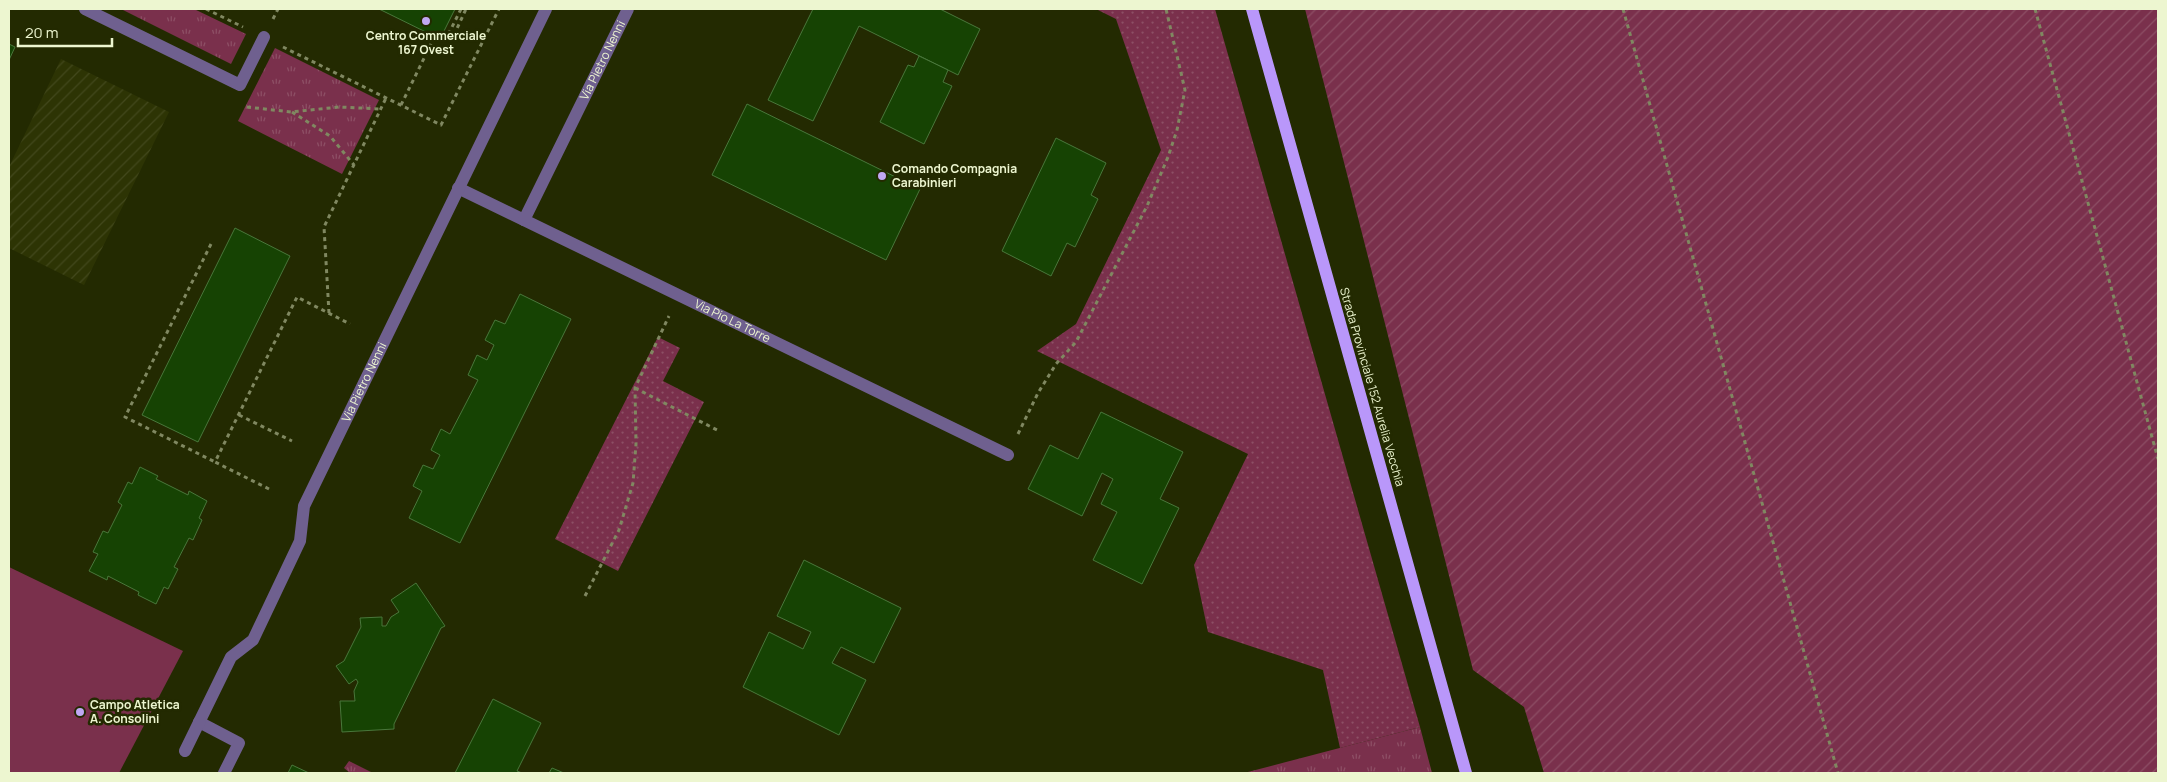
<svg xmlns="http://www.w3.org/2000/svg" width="2167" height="782" font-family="Manrope,sans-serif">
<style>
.industrial{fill:url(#industrial-furrows)}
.grass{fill:url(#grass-tufts)}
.park{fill:url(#park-dots)}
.garden{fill:url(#garden-furrows)}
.pitch{fill:#7a304c}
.building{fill:#164303;stroke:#49773b}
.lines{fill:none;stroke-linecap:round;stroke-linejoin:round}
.path{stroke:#808861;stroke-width:3;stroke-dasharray:4 4;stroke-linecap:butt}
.minor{stroke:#6f608f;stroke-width:12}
.major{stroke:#b997fa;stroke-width:12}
.poi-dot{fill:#c0a8f3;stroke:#232a01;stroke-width:2}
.labels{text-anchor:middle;stroke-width:5;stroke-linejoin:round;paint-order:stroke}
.poi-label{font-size:12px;font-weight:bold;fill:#edf6d0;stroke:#232a01;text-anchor:start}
.street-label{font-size:12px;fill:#edf6d0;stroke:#232a01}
</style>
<defs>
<pattern id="industrial-furrows" width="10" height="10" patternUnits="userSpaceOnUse" patternTransform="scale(1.25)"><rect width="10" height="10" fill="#2d3404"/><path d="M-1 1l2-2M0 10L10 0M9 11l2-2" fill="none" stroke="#42481c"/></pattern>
<pattern id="grass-tufts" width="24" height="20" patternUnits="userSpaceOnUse" patternTransform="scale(1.25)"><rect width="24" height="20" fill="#7a304c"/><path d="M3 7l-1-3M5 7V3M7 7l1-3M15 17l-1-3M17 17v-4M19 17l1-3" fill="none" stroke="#8d4f65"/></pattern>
<pattern id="park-dots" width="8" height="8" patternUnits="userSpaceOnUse" patternTransform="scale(1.25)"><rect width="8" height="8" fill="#7a304c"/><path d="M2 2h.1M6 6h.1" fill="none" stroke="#8d4f65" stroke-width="1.8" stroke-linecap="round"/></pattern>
<pattern id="garden-furrows" width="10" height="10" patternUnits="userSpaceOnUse" patternTransform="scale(1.25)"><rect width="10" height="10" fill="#7a304c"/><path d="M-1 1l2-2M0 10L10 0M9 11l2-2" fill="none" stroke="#8d4f65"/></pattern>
</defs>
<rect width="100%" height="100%" fill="#232a01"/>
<!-- industrial -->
<polygon class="industrial" points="61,59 169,112 84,285 9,248 9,167"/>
<!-- grass -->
<g class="grass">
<polygon points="121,9 194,9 246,34 231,64"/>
<polygon points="275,48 379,100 342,174 238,121"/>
<polygon points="1420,727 1432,773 1244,773"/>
<polygon points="349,761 373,773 350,773 344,768"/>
</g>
<!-- park -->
<g class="park">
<polygon points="1096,9 1215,9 1420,727 1340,748 1323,670 1208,632 1194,565 1248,454 1037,351 1076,324 1161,150 1116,19"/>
<polygon points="658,337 680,348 663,381 704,402 618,571 555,539"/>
</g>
<!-- garden -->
<polygon class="garden" points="1305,9 2158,9 2158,773 1544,773 1524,707 1473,670"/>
<!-- pitch -->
<polygon class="pitch" points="9,567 183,651 119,773 9,773"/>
<!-- building -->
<g class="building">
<polygon points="379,9 455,9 440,39"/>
<polygon points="813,9 940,9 980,29 958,75 859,26 813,121 768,100"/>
<polygon points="9,44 15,47 9,60"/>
<polygon points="919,56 948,70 943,82 952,86 924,144 880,122 908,65 914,67"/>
<polygon points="747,104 920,189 886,260 712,175"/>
<polygon points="1056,138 1106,163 1091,195 1098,199 1075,247 1067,243 1051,276 1002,251"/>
<polygon points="235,228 290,256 198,442 142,415"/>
<polygon points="520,294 571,319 460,543 409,518 422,491 413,486 423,465 433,469 440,455 431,450 441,429 450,434 478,380 468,375 477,355 487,360 494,345 485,340 495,320 505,324"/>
<polygon points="1101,412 1183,452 1160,499 1179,508 1142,584 1093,560 1117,512 1101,504 1113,479 1102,473 1082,516 1028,489 1050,445 1078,459"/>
<polygon points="140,467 158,476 156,479 188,495 189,491 207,501 199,518 202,520 193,540 189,538 174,567 178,569 168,589 164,587 156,604 138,595 139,592 108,576 107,580 89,571 98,554 93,552 103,531 108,533 122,505 118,502 128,482 132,484"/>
<polygon points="804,560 901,608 874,663 841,647 832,663 866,680 839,735 743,687 769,632 803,649 811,632 777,616"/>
<polygon points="416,583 445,626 441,628 394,724 394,729 342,732 340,701 355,701 354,691 358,682 356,679 349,684 336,666 344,661 361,627 360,618 382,617 382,626 386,626 391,617 399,612 391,600"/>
<polygon points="493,699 541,723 517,771 522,773 455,773"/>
<polygon points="292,765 309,773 288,773"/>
<polygon points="552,768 564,773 549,773"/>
</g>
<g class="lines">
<!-- path -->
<g class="path">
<polyline points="206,9 243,27"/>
<polyline points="461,9 449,33 454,35 466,9"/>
<polyline points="1623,9 1838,773"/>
<polyline points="2035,9 2158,459"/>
<polyline points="273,19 278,9"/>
<polyline points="283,47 441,125 499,9"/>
<polyline points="401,105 435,36"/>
<polyline points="247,107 291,112 339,107 381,109"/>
<polyline points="292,112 330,136 354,165"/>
<polyline points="211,244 125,417 215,462"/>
<polyline points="329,313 324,227 386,98"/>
<polyline points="635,388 719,431"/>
<polyline points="239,415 292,441"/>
<polyline points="1018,434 1038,393 1056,364 1076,342 1147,206 1168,157 1177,130 1185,90 1166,9"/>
<polyline points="269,489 215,462 297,297 350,324"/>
<polyline points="585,596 619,530 633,483 636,444 635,388 669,316"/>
</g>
<!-- minor -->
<g class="minor">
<polyline points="85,9 240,85 264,37"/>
<path id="s1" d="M458,188l550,267"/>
<path id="s2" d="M524,220l104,-211"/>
<polyline points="199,722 239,743 224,773"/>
<path id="s3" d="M185,751l46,-94 22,-17 47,-99 4,-35 242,-497"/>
</g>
<!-- major -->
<polyline class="major" points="1252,9 1466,773"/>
</g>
<!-- markers -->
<g class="poi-dot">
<circle cx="426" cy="21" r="5"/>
<circle cx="882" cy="176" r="5"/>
<circle cx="80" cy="712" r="5"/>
</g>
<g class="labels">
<!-- poi labels -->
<g class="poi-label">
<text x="426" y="40" text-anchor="middle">Centro Commerciale<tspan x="426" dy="14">167 Ovest</tspan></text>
<text x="892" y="173">Comando Compagnia<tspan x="892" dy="14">Carabinieri</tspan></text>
<text x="90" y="709">Campo Atletica<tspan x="90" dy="14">A. Consolini</tspan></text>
</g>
<!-- street labels -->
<g class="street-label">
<text dy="4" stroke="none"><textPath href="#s2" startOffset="178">Via Pietro Nenni</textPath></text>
<text dy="4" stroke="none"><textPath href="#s1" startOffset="305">Via Pio La Torre</textPath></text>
<text dy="4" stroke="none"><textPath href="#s3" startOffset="415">Via Pietro Nenni</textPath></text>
<text transform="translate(1372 387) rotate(74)" y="4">Strada Provinciale 152 Aurelia Vecchia</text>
</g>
</g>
<!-- border -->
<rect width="2167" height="782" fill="none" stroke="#edf6d0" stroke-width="20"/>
<!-- scale -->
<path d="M18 38v8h94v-8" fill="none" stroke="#edf6d0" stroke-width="2.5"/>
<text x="25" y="38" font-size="15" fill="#edf6d0" stroke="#232a01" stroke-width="4" paint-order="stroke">20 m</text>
</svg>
